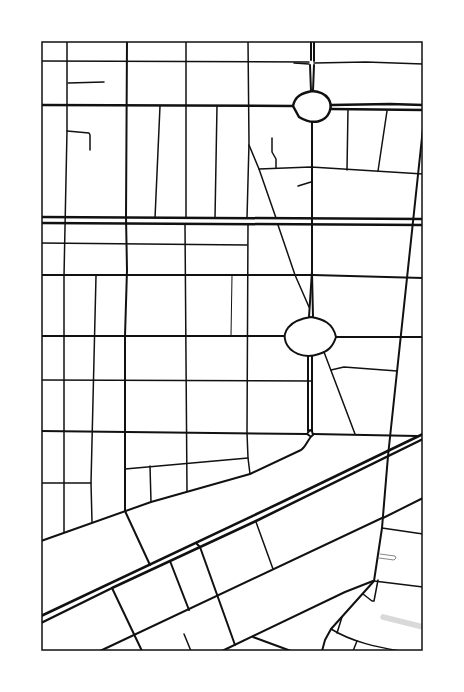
<svg xmlns="http://www.w3.org/2000/svg" width="464" height="692" font-family="Overpass,sans-serif">
<style>
.lines{fill:none;stroke-linecap:round;stroke-linejoin:round}
.river{stroke:#d9d9d9;stroke-width:5.5}
.service{stroke:#111;stroke-width:0.5}
.pedestrian{stroke:#111;stroke-width:1}
.minor{stroke:#111;stroke-width:1.5}
.tertiary{stroke:#111;stroke-width:2}
.secondary{stroke:#111;stroke-width:2}
.primary{stroke:#111;stroke-width:2.5}
.neatline{fill:none;stroke:#111;stroke-width:1.5}
</style>
<rect width="100%" height="100%" fill="#fff"/>
<g class="lines">
<!-- river -->
<polyline class="river" points="383,617 423,627"/>
<!-- service -->
<polyline class="service" points="379,558 394,560 396,558 395,556 380,554"/>
<!-- pedestrian -->
<polyline class="pedestrian" points="231,336 232,276"/>
<!-- minor -->
<g class="minor">
<polyline points="41,61 309,62"/>
<polyline points="294,63 309,64"/>
<polyline points="314,63 366,62 423,64"/>
<polyline points="68,83 104,82"/>
<polyline points="67,131 89,133 90,135 90,150"/>
<polyline points="272,138 272,152 276,159 276,168"/>
<polyline points="249,145 259,169 276,218"/>
<polyline points="259,169 311,167 423,174"/>
<polyline points="347,170 348,109"/>
<polyline points="378,171 387,111"/>
<polyline points="298,186 311,182"/>
<polyline points="155,218 160,106"/>
<polyline points="186,218 186,41"/>
<polyline points="215,218 217,106"/>
<polyline points="247,218 249,143 248,41"/>
<polyline points="248,224 247,433 248,458 250,474"/>
<polyline points="185,225 187,491"/>
<polyline points="278,225 295,275 309,307"/>
<polyline points="41,243 247,245"/>
<polyline points="324,352 355,434"/>
<polyline points="331,370 344,367 397,371"/>
<polyline points="41,380 311,381"/>
<polyline points="150,466 151,502"/>
<polyline points="125,469 248,458"/>
<polyline points="41,483 91,483"/>
<polyline points="92,522 91,483 96,276"/>
<polyline points="256,522 273,569"/>
<polyline points="382,528 423,534"/>
<polyline points="64,532 64,276 67,131 67,41"/>
<polyline points="374,581 423,587"/>
<polyline points="363,594 372,601 374,601 378,580"/>
<path d="M331,629c21,13 46,18 69,22"/>
<polyline points="337,633 342,617"/>
<polyline points="184,634 191,651"/>
<polyline points="353,651 357,641"/>
</g>
<!-- tertiary -->
<g class="tertiary">
<polyline points="41,275 313,275 423,278"/>
<polyline points="41,336 284,336"/>
<polyline points="336,337 423,337"/>
<polyline points="41,431 307,434"/>
<polyline points="313,434 417,436"/>
<polyline points="388,456 423,128"/>
<polyline points="196,543 200,547 235,645"/>
<polyline points="170,561 189,610"/>
<polyline points="253,637 291,651"/>
<polyline points="100,651 382,518"/>
<polyline points="222,651 345,592 373,581"/>
</g>
<!-- secondary -->
<g class="secondary">
<polyline points="127,41 126,217 127,270 125,336 125,511 150,565"/>
<polyline points="311,60 311,41"/>
<polyline points="314,61 314,41"/>
<polyline points="310,65 311,91"/>
<polyline points="313,91 314,65"/>
<polyline points="312,273 313,317"/>
<polyline points="309,317 312,271 312,122"/>
<path d="M311,317c12,2 22,6 25,20 -3,9 -7,14 -17,17 -32,11 -54,-30 -8,-37z"/>
<polyline points="308,356 308,431"/>
<polyline points="312,356 312,431"/>
<polyline points="383,518 423,498"/>
<path d="M41,541l110,-39 99,-28 51,-24c6,-4 7,-12 12,-15l-1,-4 -2,-1 -3,4 3,2"/>
<polyline points="112,588 142,651"/>
<polyline points="322,651 325,640 331,629 374,581 382,528 388,456"/>
</g>
<!-- primary -->
<g class="primary">
<path d="M312,91c33,2 18,45 -13,26l-6,-11c2,-10 9,-13 19,-15z"/>
<polyline points="41,105 293,106"/>
<polyline points="331,105 390,104 423,105"/>
<polyline points="331,109 423,110"/>
<polyline points="41,217 423,219"/>
<polyline points="41,223 423,225"/>
<polyline points="41,616 282,502 423,434"/>
<polyline points="41,623 112,588 256,521 423,439"/>
</g>
</g>
<!-- border -->
<rect width="464" height="692" fill="none" stroke="#ffffff" stroke-width="84"/>
<rect x="42" y="42" width="380" height="608" class="neatline"/>
</svg>
